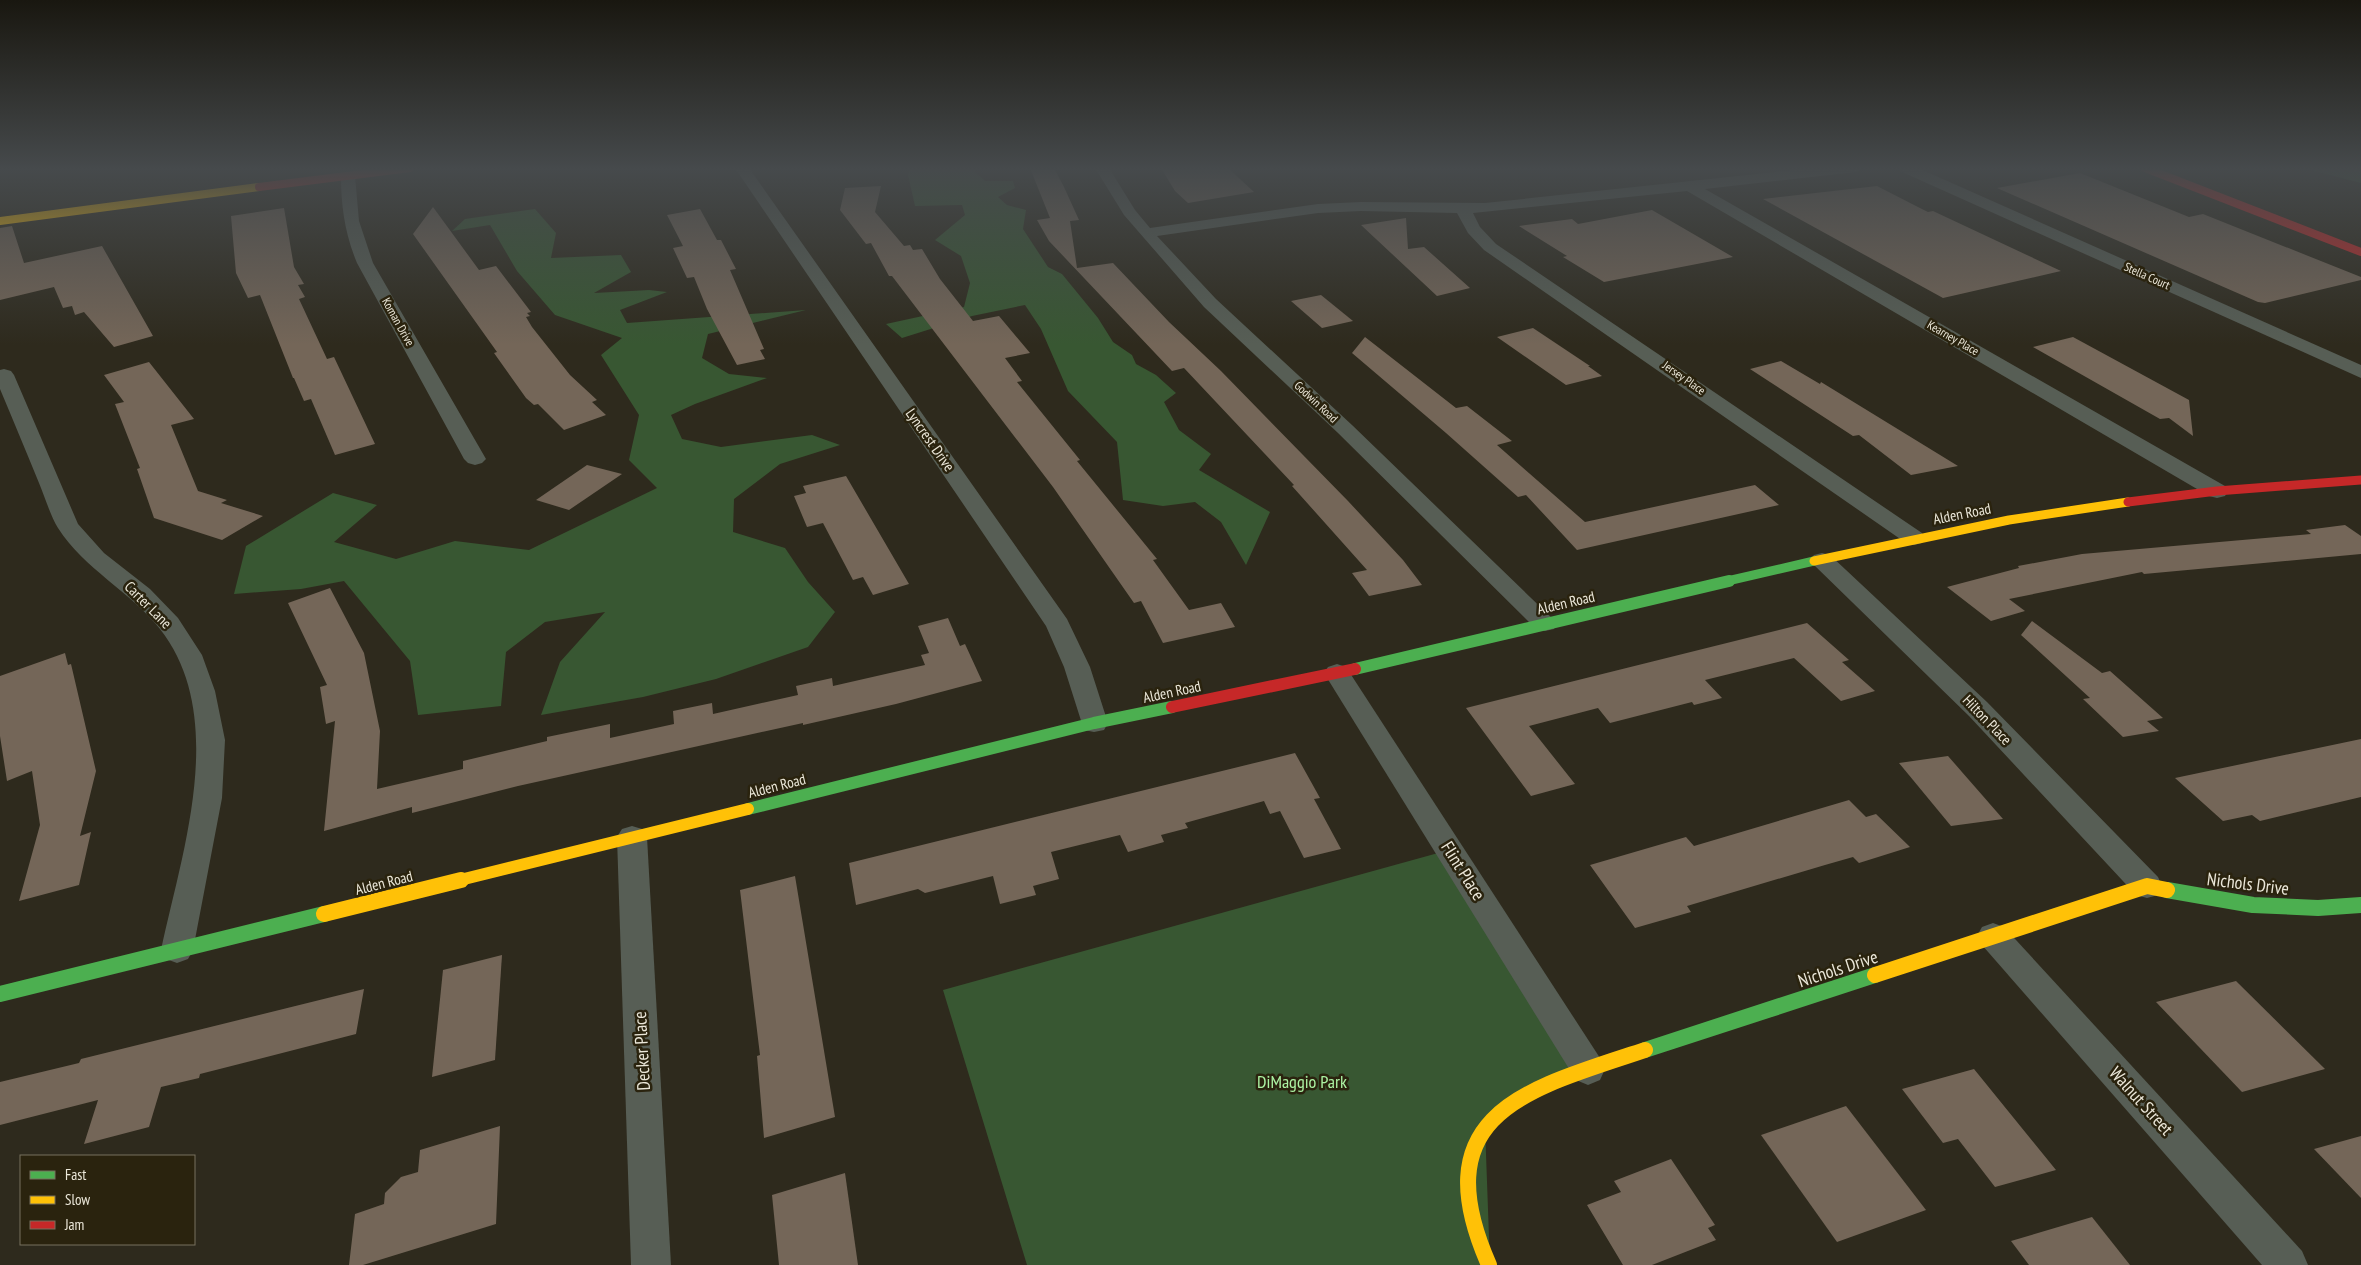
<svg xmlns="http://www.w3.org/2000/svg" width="2361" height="1265" font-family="'PT Sans Narrow',sans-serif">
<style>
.green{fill:#385732}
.building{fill:#746658}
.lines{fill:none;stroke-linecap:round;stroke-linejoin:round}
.street{fill:#575e55;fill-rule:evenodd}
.fast-far2{stroke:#4caf50;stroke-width:9}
.fast-far1{stroke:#4caf50;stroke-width:12}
.fast{stroke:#4caf50;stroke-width:16}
.slow-far3{stroke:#ffc107;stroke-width:8}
.slow-far2{stroke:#ffc107;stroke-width:9}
.slow-far1{stroke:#ffc107;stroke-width:12}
.slow{stroke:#ffc107;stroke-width:16}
.jam-far2{stroke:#c62828;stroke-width:8}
.jam-far1{stroke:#c62828;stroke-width:9}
.jam{stroke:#c62828;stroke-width:12}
.labels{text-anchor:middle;stroke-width:5;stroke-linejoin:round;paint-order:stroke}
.far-street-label{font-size:12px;fill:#ebe7d9;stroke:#2a230e}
.street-label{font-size:15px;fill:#ebe7d9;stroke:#2a230e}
.near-street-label{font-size:18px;fill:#ebe7d9;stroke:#2a230e}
.near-park-label{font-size:18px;fill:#acf3a3;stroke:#2a230e}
</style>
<rect width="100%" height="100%" fill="#2e2a1d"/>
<!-- green -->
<g class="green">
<polygon points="911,168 980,168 974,171 985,181 1013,181 1015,188 998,197 1007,205 1026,210 1023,229 1048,267 1062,274 1098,318 1113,342 1132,355 1136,364 1156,375 1176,393 1164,402 1179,430 1211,454 1199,470 1270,512 1246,565 1221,522 1195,502 1163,506 1123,500 1117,442 1068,391 1041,329 1025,305 972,316 902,338 886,324 964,307 970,283 961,256 935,240 965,215 962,205 915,206 908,175"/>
<polygon points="2303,168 2361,168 2361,183"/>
<polygon points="535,209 556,233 551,258 621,255 631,272 594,293 649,290 667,292 620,310 627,323 806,310 708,334 702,358 729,374 767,378 695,404 671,415 682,439 721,447 812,435 840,445 780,464 734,499 733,532 785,548 808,582 835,612 808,647 716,679 643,697 541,715 560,662 605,612 545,622 506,652 501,706 418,715 410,661 344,581 301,589 234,594 246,546 333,493 377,505 334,542 396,559 455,541 529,550 657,488 629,460 639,415 601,355 622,338 555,315 517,271 490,225 452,231 465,219"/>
<polygon points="1449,850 1588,1069 1485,1126 1490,1265 1027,1265 943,990"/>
</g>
<!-- building -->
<g class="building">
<polygon points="1030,168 1054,168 1064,187 1079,220 1070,221 1077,268 1113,263 1169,322 1221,371 1348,501 1403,560 1422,585 1369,596 1352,573 1367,570 1292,486 1294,485 1184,368 1172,371 1049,241 1037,220 1050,218"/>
<polygon points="1161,168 1228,168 1254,192 1188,203 1175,191"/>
<polygon points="2080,173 2189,217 2203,214 2361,277 2361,280 2265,303 2258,302 1997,188"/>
<polygon points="881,186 875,212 904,246 910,245 913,250 922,249 940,279 973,321 999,316 1030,353 1005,358 1022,381 1017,382 1080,460 1077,461 1157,559 1153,560 1189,610 1221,603 1235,627 1163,643 1141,601 1134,603 1053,487 892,276 889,276 871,243 866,244 840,210 845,188"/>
<polygon points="1877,186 1916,206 1928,212 1933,211 2061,271 1943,298 1763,199"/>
<polygon points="433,207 479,270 496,266 531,312 527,313 530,316 526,317 532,327 570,375 597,400 592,402 606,415 564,430 538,404 534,405 526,398 494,353 497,352 413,234"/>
<polygon points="284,208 294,267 304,284 298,285 305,297 299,299 327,359 334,357 375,444 335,455 311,399 304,401 294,378 293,378 260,295 248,298 236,273 231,216"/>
<polygon points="700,209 717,240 721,240 736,269 730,270 764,349 760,350 765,359 737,365 707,309 694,277 687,278 673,248 683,246 667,215"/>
<polygon points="1652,210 1733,257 1604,282 1563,257 1567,256 1519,226 1572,219 1578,224"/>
<polygon points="1406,218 1408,249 1424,247 1470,288 1437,296 1361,225"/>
<polygon points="12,226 24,263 102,246 153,336 114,347 84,312 75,315 72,306 63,308 54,287 0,300 0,228"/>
<polygon points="1321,295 1353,321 1322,328 1291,301"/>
<polygon points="1533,328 1590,366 1588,366 1602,376 1566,385 1497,337"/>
<polygon points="1365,337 1456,408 1467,406 1512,441 1497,445 1585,522 1755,485 1779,505 1577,550 1526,495 1518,497 1446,433 1352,353"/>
<polygon points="2073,337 2189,400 2193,436 2169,418 2160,419 2033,347"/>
<polygon points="1781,361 1820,384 1821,382 1958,466 1911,475 1859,435 1853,436 1750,369"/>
<polygon points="149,362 194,419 171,425 198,491 227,500 221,503 263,516 222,540 154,518 137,469 140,468 115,404 124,402 104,375"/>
<polygon points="587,465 622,474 569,510 536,500"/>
<polygon points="846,476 909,584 873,595 863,577 853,580 823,523 807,527 794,496 806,493 803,486"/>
<polygon points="2345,525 2361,536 2361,554 2144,574 2142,572 2009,599 2025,611 1991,621 1947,587 2019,568 2018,566 2082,554 2311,534 2306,530"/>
<polygon points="330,588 364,653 380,731 377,789 463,769 463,761 547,741 547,737 610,724 610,738 674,724 673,711 712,703 713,714 798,695 796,686 832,678 833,686 925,665 921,655 929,653 918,626 948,618 960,646 965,644 982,681 896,704 803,725 803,723 518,786 412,813 412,807 324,831 335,721 326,724 320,687 327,685 288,603"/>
<polygon points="2032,621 2102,673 2110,671 2163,718 2147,721 2159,731 2123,737 2083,699 2090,698 2021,635"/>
<polygon points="1807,623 1849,660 1842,662 1875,691 1841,701 1794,658 1705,680 1722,698 1694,705 1692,702 1610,723 1598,708 1529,726 1575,784 1531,796 1466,708"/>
<polygon points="65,653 68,665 71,664 96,771 80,836 91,832 79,885 19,901 40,825 32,771 7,781 0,736 0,676"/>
<polygon points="2361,739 2361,797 2260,821 2252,815 2223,821 2175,778"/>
<polygon points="1295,753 1320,798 1314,799 1341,849 1304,858 1280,811 1270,814 1264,801 1185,823 1188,828 1161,835 1164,842 1128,852 1120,835 1051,852 1059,879 1033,886 1036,895 1000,904 993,876 925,893 918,889 856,905 849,863"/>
<polygon points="1948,756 2003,819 1951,826 1899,763"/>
<polygon points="1849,800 1866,817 1876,814 1910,847 1859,863 1853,857 1825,865 1687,906 1691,912 1635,928 1590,865 1686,837 1694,846"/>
<polygon points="795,876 835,1117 764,1138 757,1056 760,1055 740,890"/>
<polygon points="502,955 495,1060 432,1077 443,970"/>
<polygon points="2236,981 2325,1069 2242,1092 2156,1002"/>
<polygon points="364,989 356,1034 200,1074 199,1078 161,1087 149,1127 84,1144 98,1100 0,1125 0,1082 79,1063 81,1059"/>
<polygon points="1974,1069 2056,1170 1995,1187 1958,1139 1943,1143 1902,1089"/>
<polygon points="1846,1106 1926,1210 1837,1242 1761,1135"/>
<polygon points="500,1126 496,1224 363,1265 349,1265 355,1214 384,1204 385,1193 401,1177 418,1172 420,1150"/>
<polygon points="2361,1136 2361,1198 2314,1149"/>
<polygon points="1671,1159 1715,1225 1708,1228 1716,1240 1652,1265 1623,1265 1587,1205 1621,1192 1614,1181"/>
<polygon points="845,1173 858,1265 779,1265 772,1195"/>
<polygon points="2092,1217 2130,1265 2029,1265 2011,1241"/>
</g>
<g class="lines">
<!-- street -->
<g class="street">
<polygon points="735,168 749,168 1067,619 1090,667 1108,723 1104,730 1094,732 1084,730 1064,667 1046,626"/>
<polygon points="1095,168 1109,168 1135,210 1150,228 1318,204 1361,202 1485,203 1813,168 1863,168 1856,172 1705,189 2225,486 2228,491 2225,496 2217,498 2209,496 1687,191 1473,213 1480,227 1496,244 1922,533 1925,538 1922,543 1914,545 1906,543 1484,250 1468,233 1457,213 1361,211 1318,213 1157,236 1216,299 1352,425 1557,623 1554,629 1545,631 1536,629 1338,433 1204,307 1124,215"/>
<polygon points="1898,168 1918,168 2361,365 2361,378 1900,171"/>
<path d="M348,172l7,4 4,45 14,42 113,196 -4,4 -7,2 -7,-2 -4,-4 -107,-196c-12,-29 -16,-56 -16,-87z"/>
<path d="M4,369l7,2 3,4 64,149 26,29 46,36 28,29 24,37 13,36 10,49 -3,58 -29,152 -5,9 -11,4 -11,-4 -5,-9c21,-98 68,-233 -1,-321 -30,-38 -76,-60 -102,-101 -8,-13 -13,-31 -19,-45 -13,-32 -26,-63 -39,-94v-19z"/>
<polygon points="1822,553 1830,555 1987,702 2158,877 2162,886 2158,895 2147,898 2136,895 1969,716 1814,565 1810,560 1814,555"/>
<polygon points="1337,664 1346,667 1600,1058 1605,1069 1600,1080 1588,1085 1576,1080 1324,673 1328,667"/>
<polygon points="632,826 642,829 647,837 671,1265 631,1265 617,837 622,829"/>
<polygon points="1993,923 2004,927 2302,1251 2308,1265 2262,1265 1982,945 1977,936 1982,927"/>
</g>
<!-- fast-far2 -->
<polyline class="fast-far2" points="1723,582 1814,561"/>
<!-- fast-far1 -->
<g class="fast-far1">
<polyline points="1355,669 1729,581"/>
<polyline points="748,809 1094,723 1172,707"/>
</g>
<!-- fast -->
<g class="fast">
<polyline points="2167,890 2253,905 2318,908 2361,905"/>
<polyline points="0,994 324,914"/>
<polyline points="1645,1050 1875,975"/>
</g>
<!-- slow-far3 -->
<polyline class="slow-far3" points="0,221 259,187"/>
<!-- slow-far2 -->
<polyline class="slow-far2" points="1814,561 2009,520 2128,502"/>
<!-- slow-far1 -->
<polyline class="slow-far1" points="456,881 748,809"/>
<!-- slow -->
<g class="slow">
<polyline points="324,914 461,880"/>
<polyline points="1875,975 2147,886 2167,890"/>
<path d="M1489,1265c-67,-152 38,-176 156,-215"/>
</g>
<!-- jam-far2 -->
<g class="jam-far2">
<polyline points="2145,168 2361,252"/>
<polyline points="259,187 410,168"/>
</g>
<!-- jam-far1 -->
<polyline class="jam-far1" points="2128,502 2217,491 2361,480"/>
<!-- jam -->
<polyline class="jam" points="1172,707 1355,669"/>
</g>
<!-- sky -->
<linearGradient id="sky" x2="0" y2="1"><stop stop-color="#191710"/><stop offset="0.49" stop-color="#464a4c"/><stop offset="1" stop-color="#464a4c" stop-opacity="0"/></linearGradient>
<rect width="2361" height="345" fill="url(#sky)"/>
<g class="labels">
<!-- far-street labels -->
<g class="far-street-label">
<text transform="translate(2147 276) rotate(24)" y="4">Stella Court</text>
<text transform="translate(398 322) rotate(61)" y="4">Koman Drive</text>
<text transform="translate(1953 338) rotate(30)" y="4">Kearney Place</text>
<text transform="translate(1684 378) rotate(35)" y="4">Jersey Place</text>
<text transform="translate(1316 402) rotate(43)" y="4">Godwin Road</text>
</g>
<!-- street labels -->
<g class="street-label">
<text transform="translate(930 440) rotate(55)" y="5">Lyncrest Drive</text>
<text transform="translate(1962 514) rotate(-11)" y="5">Alden Road</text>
<text transform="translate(1566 603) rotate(-13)" y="5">Alden Road</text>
<text transform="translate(148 605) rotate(45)" y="5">Carter Lane</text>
<text transform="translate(1172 692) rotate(-12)" y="5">Alden Road</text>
<text transform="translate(1987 720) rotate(46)" y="5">Hilton Place</text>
<text transform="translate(777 786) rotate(-14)" y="5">Alden Road</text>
<text transform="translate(384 883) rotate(-14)" y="5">Alden Road</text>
</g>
<!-- near-street labels -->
<g class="near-street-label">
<text transform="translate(1463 871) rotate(58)" y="6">Flint Place</text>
<text transform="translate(2248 884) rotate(7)" y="6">Nichols Drive</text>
<text transform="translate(1838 969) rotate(-18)" y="6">Nichols Drive</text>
<text transform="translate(642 1051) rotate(-93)" y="6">Decker Place</text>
<text transform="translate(2141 1101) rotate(48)" y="6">Walnut Street</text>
</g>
<!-- near-park labels -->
<g class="near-park-label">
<text x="1302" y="1088">DiMaggio Park</text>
</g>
</g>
<!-- legend -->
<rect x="20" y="1155" width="175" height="90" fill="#2a230e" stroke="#77715f"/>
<rect x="30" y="1171" width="25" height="8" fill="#4caf50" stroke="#77715f"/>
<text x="65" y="1180" font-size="15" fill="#ebe7d9">Fast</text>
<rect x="30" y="1196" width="25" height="8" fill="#ffc107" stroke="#77715f"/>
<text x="65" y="1205" font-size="15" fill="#ebe7d9">Slow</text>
<rect x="30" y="1221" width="25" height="8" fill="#c62828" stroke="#77715f"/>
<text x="65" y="1230" font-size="15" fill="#ebe7d9">Jam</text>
</svg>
